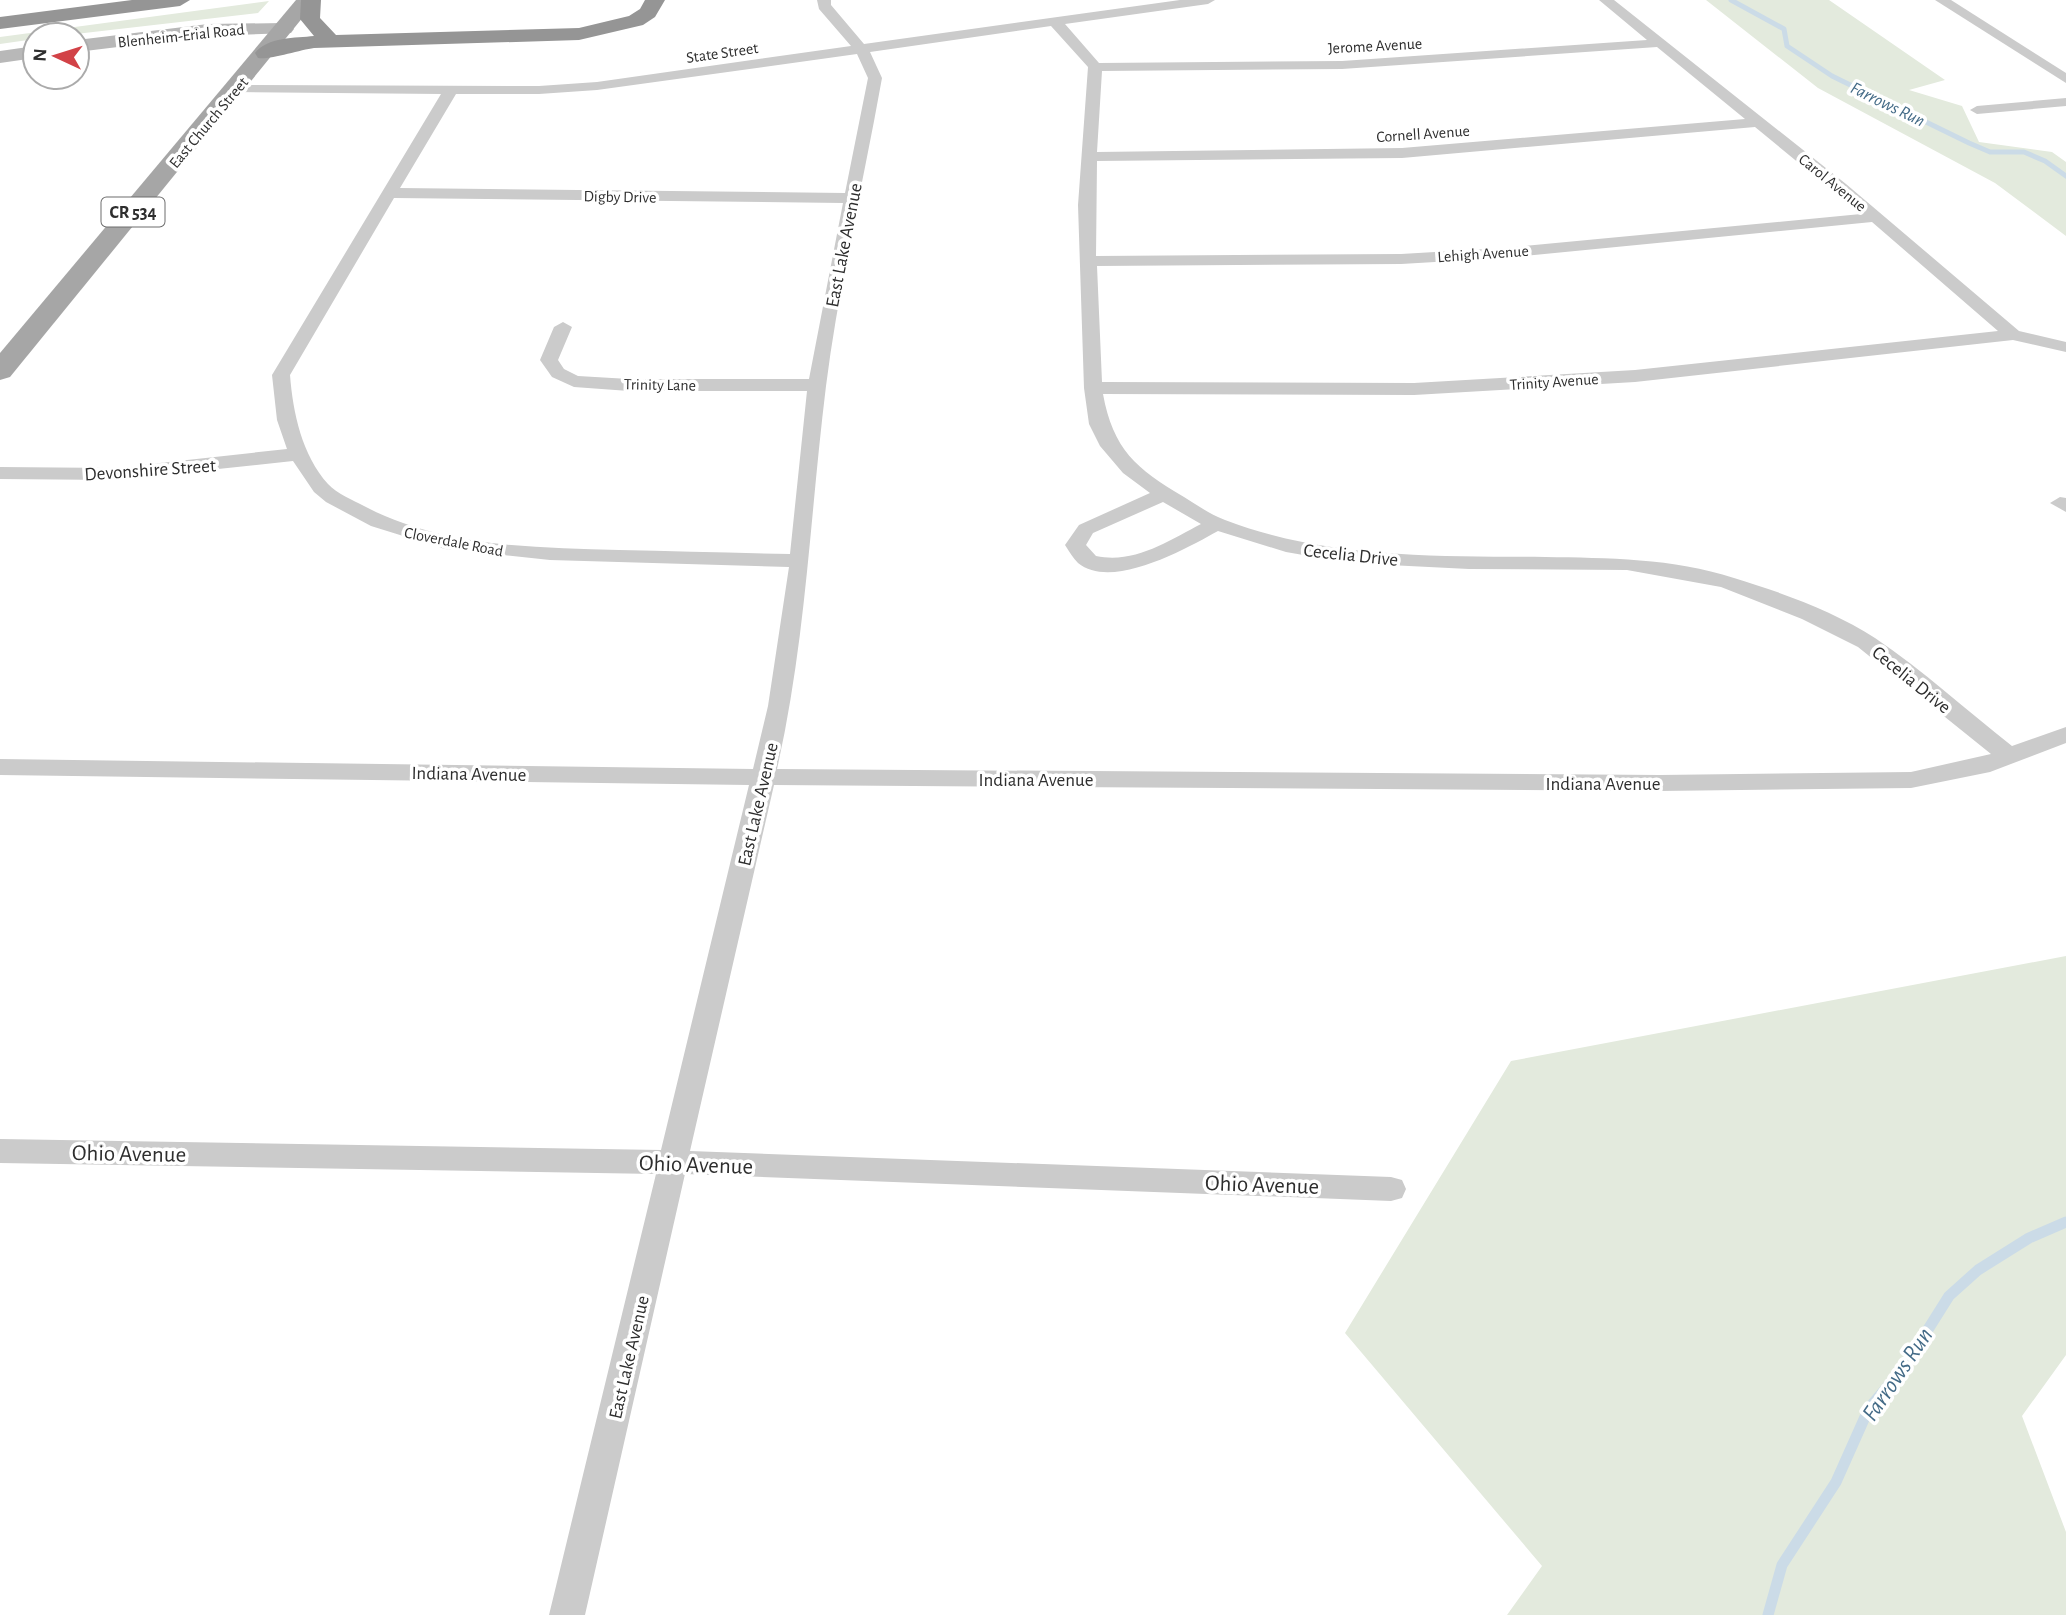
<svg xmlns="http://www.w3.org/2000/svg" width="2066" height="1615" font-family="'Alegreya Sans',sans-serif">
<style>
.green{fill:#e3eadd}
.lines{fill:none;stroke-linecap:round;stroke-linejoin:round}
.stream-far1{stroke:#cbdbe7;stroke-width:5}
.stream{stroke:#cbdbe7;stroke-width:11}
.street{fill:#cbcbcb;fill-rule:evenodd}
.secondary{fill:#b8b8b8;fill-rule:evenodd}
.primary{fill:#a6a6a6;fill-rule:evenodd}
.highway{fill:#959595;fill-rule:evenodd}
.labels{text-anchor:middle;stroke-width:7;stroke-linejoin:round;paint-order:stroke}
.far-street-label{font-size:16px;fill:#2e2e2e;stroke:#fff}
.far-water-label{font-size:18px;font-style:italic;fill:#446b87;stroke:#fff}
.shield{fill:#fff;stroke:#6d6d6d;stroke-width:2}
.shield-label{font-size:18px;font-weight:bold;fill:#2e2e2e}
.street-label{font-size:19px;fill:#2e2e2e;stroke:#fff}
.near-street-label{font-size:23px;fill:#2e2e2e;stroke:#fff}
.near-water-label{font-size:24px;font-style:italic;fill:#446b87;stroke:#fff}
</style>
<rect width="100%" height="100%" fill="#fff"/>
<!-- green -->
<g class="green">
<polygon points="1706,0 1829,0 1945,80 1909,90 1962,106 1979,142 2052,152 2066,162 2066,236 1995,183 1818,88"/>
<polygon points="269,1 258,13 67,35 35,35 35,39 0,44 0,37"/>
<polygon points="2066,956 2066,1355 2022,1416 2066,1532 2066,1615 1507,1615 1542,1566 1345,1333 1511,1061"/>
</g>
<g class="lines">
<!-- stream-far1 -->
<polyline class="stream-far1" points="1731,0 1784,29 1787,46 1832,76 1969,143 1990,152 2024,152 2045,161 2066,176"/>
<!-- stream -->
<polyline class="stream" points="1768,1615 1782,1565 1836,1482 1869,1408 1905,1366 1949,1296 1978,1270 2029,1238 2066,1222"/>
<!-- street -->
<g class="street">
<path d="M817,0h14v5l33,39 316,-44h35l-7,4 -143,20 34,39 243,-2 305,-21 -48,-40h15l232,184 173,147 47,11v10l-53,-12 -378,42 -221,13 -311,-1c10,55 33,75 81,103 13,8 27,18 41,23 102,39 213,36 320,37 62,1 128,1 189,21 46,14 100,33 141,60 48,32 92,73 137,108l54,-19v16l-76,29 -79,16 -251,3 -886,-6 -84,366 701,26 11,3 4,9 -4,9 -11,3 -706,-27 -100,441h-36l107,-441 -656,-11v-24l661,11 88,-365 -749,-10v-16l753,10 15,-63 21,-139 -239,-7 -105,-11 -74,-23 -45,-24 -12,-10 -21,-31 -179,19 -114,-1v-12l114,1 173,-19 -10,-29 -5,-45 169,-281 -204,-2 -7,-4 2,-3 307,1 58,-4 254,-36 -32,-37zM1051,26l37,41 -10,138 6,183 5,36 11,22 23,27 27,20 -71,32 -14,20c4,6 8,13 13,18 34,28 109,-15 140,-32l68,21 63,11 120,6 158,1 94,17 81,32 56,28 133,107 -80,18 -251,3 -883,-6c29,-128 33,-254 49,-383 13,-103 38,-206 56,-308l-12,-26zM1657,47l88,72 -343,29 -305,4 5,-81 240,-2zM857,54l11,24 -23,115 -445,-5 56,-94h83l58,-4zM1755,127l106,87 -358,34 -102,6 -305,2 1,-95 305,-3zM394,198l449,5 -34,176h-180l-51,-3 -14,-7 -6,-9 14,-33 -9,-5 -9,5 -14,33 12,17 22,10 55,4h178l-17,163c-57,-1 -114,-3 -171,-4 -87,-3 -175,-2 -255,-44 -11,-6 -27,-12 -36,-22 -26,-29 -35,-71 -38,-109zM1872,222l126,109 -363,39 -221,13 -312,-1 -5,-116 304,-2 102,-6zM1163,502l38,22c-33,17 -66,40 -105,32l-10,-11 7,-12z"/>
<polygon points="1935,0 1951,0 2066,73 2066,83"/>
<polygon points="2066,98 2066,106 1977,114 1970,110 1977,106"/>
<polygon points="2060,497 2066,498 2066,512 2050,503"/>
</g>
<!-- secondary -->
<g class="secondary">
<polygon points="284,23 291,25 294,29 291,33 208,36 77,52 77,40 208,24"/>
<polygon points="35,46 35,58 0,63 0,51"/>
</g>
<!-- primary -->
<polygon class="primary" points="296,0 317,0 10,377 0,380 0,353"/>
<!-- highway -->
<g class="highway">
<polygon points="132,0 190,0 180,6 0,29 0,17"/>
<path d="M301,0h20l-1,18 16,17 243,-7 50,-12 11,-7 5,-9h20l-10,17 -12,8 -64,15 -265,8c-14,2 -45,12 -56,10l-3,-5c12,-16 41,-15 59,-17l-14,-17z"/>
</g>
</g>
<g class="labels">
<!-- far-street labels -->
<g class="far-street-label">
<text transform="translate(181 35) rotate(-6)" y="6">Blenheim-Erial Road</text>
<text transform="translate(1375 45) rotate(-3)" y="6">Jerome Avenue</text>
<text transform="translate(722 52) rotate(-8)" y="6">State Street</text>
<text transform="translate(208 122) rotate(-50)" y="6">East Church Street</text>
<text transform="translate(1423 133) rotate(-4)" y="6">Cornell Avenue</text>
<text transform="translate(1833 182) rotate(39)" y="6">Carol Avenue</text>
<text transform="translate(620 196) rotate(1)" y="6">Digby Drive</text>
<text transform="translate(1483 253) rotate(-4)" y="6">Lehigh Avenue</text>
<text transform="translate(1554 381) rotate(-4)" y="6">Trinity Avenue</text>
<text transform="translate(660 384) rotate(1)" y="6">Trinity Lane</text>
<text transform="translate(454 541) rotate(11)" y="6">Cloverdale Road</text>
</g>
<!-- far-water labels -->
<g class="far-water-label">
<text transform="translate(1888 104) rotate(26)" y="6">Farrows Run</text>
</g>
<!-- shield labels -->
<rect class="shield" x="101.5" y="197.5" width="63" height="29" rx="5"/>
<g class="shield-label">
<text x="133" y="218">CR 534</text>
</g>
<!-- street labels -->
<g class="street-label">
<text transform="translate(843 245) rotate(-79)" y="7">East Lake Avenue</text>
<text transform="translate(150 469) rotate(-4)" y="7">Devonshire Street</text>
<text transform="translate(1351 554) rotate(6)" y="7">Cecelia Drive</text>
<text transform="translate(1912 679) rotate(39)" y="7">Cecelia Drive</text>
<text transform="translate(469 773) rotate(1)" y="7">Indiana Avenue</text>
<text x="1036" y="786">Indiana Avenue</text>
<text x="1603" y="790">Indiana Avenue</text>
<text transform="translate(757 804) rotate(-77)" y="7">East Lake Avenue</text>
<text transform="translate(628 1357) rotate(-77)" y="7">East Lake Avenue</text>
</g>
<!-- near-street labels -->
<g class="near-street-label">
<text transform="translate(129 1153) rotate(1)" y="8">Ohio Avenue</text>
<text transform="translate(696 1164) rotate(2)" y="8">Ohio Avenue</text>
<text transform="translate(1262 1184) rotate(2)" y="8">Ohio Avenue</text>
</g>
<!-- near-water labels -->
<g class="near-water-label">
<text transform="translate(1897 1374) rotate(-56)" y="8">Farrows Run</text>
</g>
</g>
<!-- north arrow -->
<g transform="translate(56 56) rotate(274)"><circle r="33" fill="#ffffff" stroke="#ababab" stroke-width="2"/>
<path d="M0-5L12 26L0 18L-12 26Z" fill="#d24247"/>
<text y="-10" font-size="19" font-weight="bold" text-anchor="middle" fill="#2e2e2e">N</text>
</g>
</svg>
